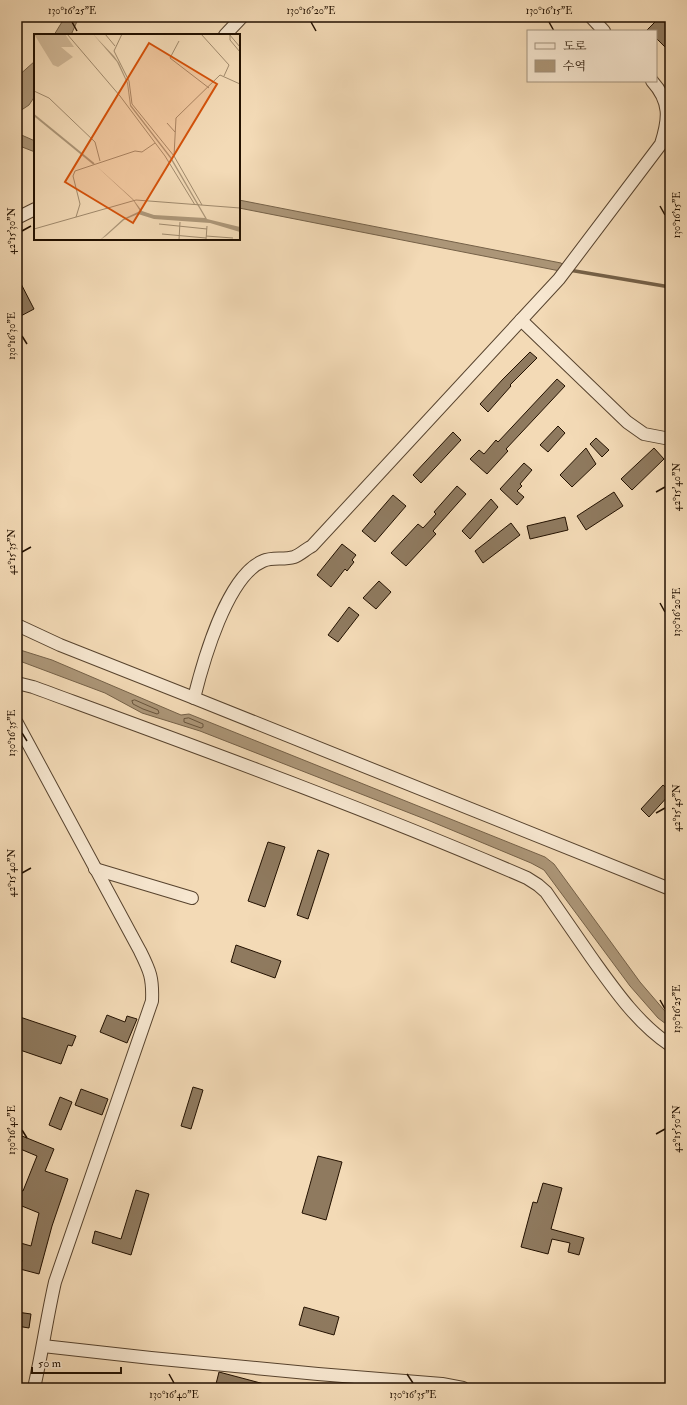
<svg xmlns="http://www.w3.org/2000/svg" width="687" height="1405" font-family="'IM FELL Double Pica','Noto Serif KR',serif">
<style>
.water{fill:#ac9678;stroke:#756148}
.lines{fill:none;stroke-linecap:round;stroke-linejoin:round}
.shore{stroke:#68543c;stroke-width:1}
.stream{stroke:#756148;stroke-width:3.5}
.building{fill:#8f7a5f;stroke:#231100}
.minor-casing{stroke:#57432e;stroke-width:14}
.minor{stroke:#f7e7d0;stroke-width:12}
.ticks{fill:none;stroke:#231100;stroke-width:1.5}
.inset-river{fill:none;stroke:#ac9678;stroke-width:2}
.inset-road{fill:none;stroke:#a08a6d;stroke-width:1}
.view{fill:#d4520b;fill-opacity:0.15;stroke:#d4520b;stroke-width:2}
.inset-edge{fill:none;stroke:#231100;stroke-width:2}
.neatline{fill:none;stroke:#231100;stroke-width:1.5}
.ticks-label{font-size:10px;text-anchor:middle;fill:#231100}
</style>
<rect width="100%" height="100%" fill="#f3dab6"/>
<filter id="stains"><feTurbulence type="fractalNoise" baseFrequency=".005" numOctaves="4"/><feColorMatrix values="0 0 0 0 .2 0 0 0 0 .09 0 0 0 0 .02 0 0 0 .5 -.17"/></filter>
<radialGradient id="worn" r=".72"><stop offset=".6" stop-color="#630" stop-opacity="0"/><stop offset="1" stop-color="#630" stop-opacity=".3"/></radialGradient>
<!-- water -->
<g class="water">
<polygon points="65,17 79,17 71,35 54,35"/>
<polygon points="35,61 35,96 29,105 17,113 17,77"/>
<polygon points="17,133 35,141 35,152 17,145"/>
<polygon points="239,200 561,263 566,267 560,271 239,208"/>
<polygon points="17,649 52,660 181,715 189,714 545,857 554,864 640,982 670,1017 670,1027 658,1018 630,986 544,870 531,863 430,821 200,731 142,713 105,693 17,660"/>
</g>
<g class="lines">
<!-- shore -->
<g class="shore">
<polygon points="135,700 158,710 159,713 157,714 143,709 133,704 132,701"/>
<polygon points="189,718 203,724 203,727 201,728 184,722 184,719"/>
</g>
<!-- stream -->
<polyline class="stream" points="569,270 670,287"/>
</g>
<!-- building -->
<g class="building">
<polygon points="660,17 665,17 670,23 670,52 656,38 656,31 646,31"/>
<polygon points="17,276 34,309 17,318"/>
<polygon points="530,352 537,358 510,385 511,386 488,412 480,404 503,379"/>
<polygon points="557,379 565,386 506,449 508,451 487,474 470,459 479,450 484,454 496,440 498,442"/>
<polygon points="558,426 565,433 548,452 540,445"/>
<polygon points="453,432 461,440 421,483 413,475"/>
<polygon points="596,438 609,450 602,457 590,444"/>
<polygon points="586,448 596,464 572,487 560,475"/>
<polygon points="654,448 664,459 632,490 621,479"/>
<polygon points="524,463 532,470 520,484 522,486 517,491 524,497 517,505 500,489"/>
<polygon points="457,486 466,494 433,531 436,534 406,566 391,553 418,524 423,528 436,514 434,512"/>
<polygon points="614,492 623,506 586,530 577,516"/>
<polygon points="393,495 406,506 375,542 362,531"/>
<polygon points="491,499 498,507 470,539 462,531"/>
<polygon points="565,517 568,530 530,539 527,526"/>
<polygon points="511,523 520,535 483,563 475,551"/>
<polygon points="342,544 356,555 352,560 354,562 347,571 345,569 331,587 317,575"/>
<polygon points="379,581 391,592 376,609 363,598"/>
<polygon points="349,607 359,615 338,642 328,635"/>
<polygon points="663,785 670,791 670,794 649,817 641,809"/>
<polygon points="268,842 285,847 265,907 248,901"/>
<polygon points="318,850 329,854 308,919 297,915"/>
<polygon points="236,945 281,961 275,978 231,962"/>
<polygon points="107,1015 125,1022 127,1016 137,1019 127,1043 100,1032"/>
<polygon points="17,1016 76,1036 72,1046 68,1045 61,1064 17,1049"/>
<polygon points="193,1087 203,1090 191,1129 181,1126"/>
<polygon points="81,1089 108,1099 102,1115 75,1105"/>
<polygon points="60,1097 72,1102 61,1130 49,1125"/>
<polygon points="22,1136 54,1149 45,1171 68,1179 52,1226 39,1274 20,1269 22,1260 17,1259 17,1242 31,1246 39,1213 17,1204 17,1189 23,1191 37,1156 18,1148"/>
<polygon points="318,1156 342,1162 326,1220 302,1213"/>
<polygon points="543,1183 562,1188 551,1229 584,1238 579,1255 568,1252 570,1243 552,1239 548,1254 521,1247 533,1202 537,1203"/>
<polygon points="136,1190 149,1194 131,1255 92,1243 95,1231 121,1239"/>
<polygon points="304,1307 339,1317 334,1335 299,1325"/>
<polygon points="17,1312 31,1314 29,1328 17,1326"/>
<polygon points="219,1372 268,1385 268,1388 215,1388"/>
</g>
<g class="lines">
<!-- minor casing -->
<g class="minor-casing">
<g id="minor">
<polyline points="591,17 604,31"/>
<polyline points="225,35 242,17"/>
<polyline points="17,218 35,209"/>
<polyline points="521,320 627,422 644,434 670,439"/>
<polyline points="17,625 60,645 194,698 670,889"/>
<path d="M17,683l16,4c166,61 332,121 494,191l11,7 8,7c15,22 30,43 45,65 23,32 46,66 79,88"/>
<path d="M194,698c9,-36 33,-122 69,-137 9,-4 21,-1 31,-4 6,-2 12,-8 18,-11l247,-267 102,-135c8,-25 10,-42 -9,-63"/>
<path d="M17,723l123,228c10,20 13,27 12,50l-97,281c-8,35 -13,71 -21,106"/>
<polyline points="95,869 192,898"/>
<polyline points="43,1346 151,1358 318,1374 442,1384 463,1388"/>
</g>
</g>
<!-- minor -->
<use href="#minor" class="minor"/>
</g>
<!-- ticks -->
<path class="ticks" d="M72,22l5,9M311,22l5,9M549,22l5,9M660,206l5,9M22,231l9,-5M22,336l5,8M656,492l9,-5M22,552l9,-5M660,603l5,9M22,733l5,8M656,813l9,-5M22,873l9,-5M660,1000l5,9M22,1130l5,8M656,1134l9,-5M169,1374l5,9M407,1374l6,9"/>
<!-- overview -->
<g transform="translate(34 34)">
<rect width="206" height="206" fill="#f3dab6"/>
<path d="M0,0h31l9,13h-13l12,10 -15,10 -5,-2z" fill="#d0b897"/>
<path d="M59,0l21,22 5,7 9,20 3,22 40,52 36,62 33,8v5l-30,-9 -56,-4 -16,-5 -14,6 -18,16 -6,4 23,-21 17,-8 -7,-11 -40,-37 40,36 9,12 12,4 51,3 -35,-60 -40,-52 -3,-23 -10,-21z" fill="#ac9678"/>
<path class="inset-river" d="M0,81l60,49"/>
<path class="inset-road" d="M33,0l53,62 45,60 30,49M71,0l10,12M88,0l-8,17 15,30 3,23 42,52M167,0l28,31 -5,11M195,0l11,13M196,0v6l10,12M145,7l-9,17 39,30M0,57l15,7 46,44 5,19M133,89l8,9M168,171l-28,-49 2,-38 44,-43 20,9M42,183l4,-13 -7,-28 2,-5 60,-20 7,1 13,-9M125,190l48,5M0,195l102,-29 104,8M128,200l44,4M172,202l27,2M145,206l1,-18M172,206l1,-14"/>
<path class="view" d="M115,9l68,41 -84,139 -68,-41z"/>
<rect width="206" height="206" class="inset-edge"/>
</g>
<!-- margin -->
<rect width="687" height="1405" fill="none" stroke="#f3dab6" stroke-width="44"/>
<!-- legend -->
<rect x="527" y="30" width="130" height="52" fill="#f7e7d0" stroke="#a2917d"/>
<rect x="535" y="43" width="20" height="6" fill="#f7e7d0" stroke="#a2917d"/>
<text x="563" y="50" font-size="12" fill="#231100">도로</text>
<rect x="535" y="60" width="20" height="12" fill="#ac9678" stroke="#a2917d"/>
<text x="563" y="70" font-size="12" fill="#231100">수역</text>
<!-- scale -->
<path d="M32 1367v6h89v-6" fill="none" stroke="#231100" stroke-width="2"/>
<text x="38" y="1367" font-size="12" fill="#231100" stroke="#f7e7d0" stroke-width="3" paint-order="stroke">50 m</text>
<rect x="22" y="22" width="643" height="1361" class="neatline"/>
<g class="ticks-label">
<text x="72" y="14">130°16'25"E</text>
<text x="311" y="14">130°16'20"E</text>
<text x="549" y="14">130°16'15"E</text>
<text transform="translate(676 215) rotate(-90)" y="4">130°16'15"E</text>
<text transform="translate(11 231) rotate(-90)" y="4">42°15'30"N</text>
<text transform="translate(11 336) rotate(-90)" y="4">130°16'30"E</text>
<text transform="translate(676 487) rotate(-90)" y="4">42°15'40"N</text>
<text transform="translate(11 552) rotate(-90)" y="4">42°15'35"N</text>
<text transform="translate(676 612) rotate(-90)" y="4">130°16'20"E</text>
<text transform="translate(11 733) rotate(-90)" y="4">130°16'35"E</text>
<text transform="translate(676 808) rotate(-90)" y="4">42°15'45"N</text>
<text transform="translate(11 873) rotate(-90)" y="4">42°15'40"N</text>
<text transform="translate(676 1009) rotate(-90)" y="4">130°16'25"E</text>
<text transform="translate(676 1129) rotate(-90)" y="4">42°15'50"N</text>
<text transform="translate(11 1130) rotate(-90)" y="4">130°16'40"E</text>
<text x="174" y="1398">130°16'40"E</text>
<text x="413" y="1398">130°16'35"E</text>
</g>
<rect width="100%" height="100%" filter="url(#stains)"/>
<rect width="100%" height="100%" fill="url(#worn)"/>
</svg>
